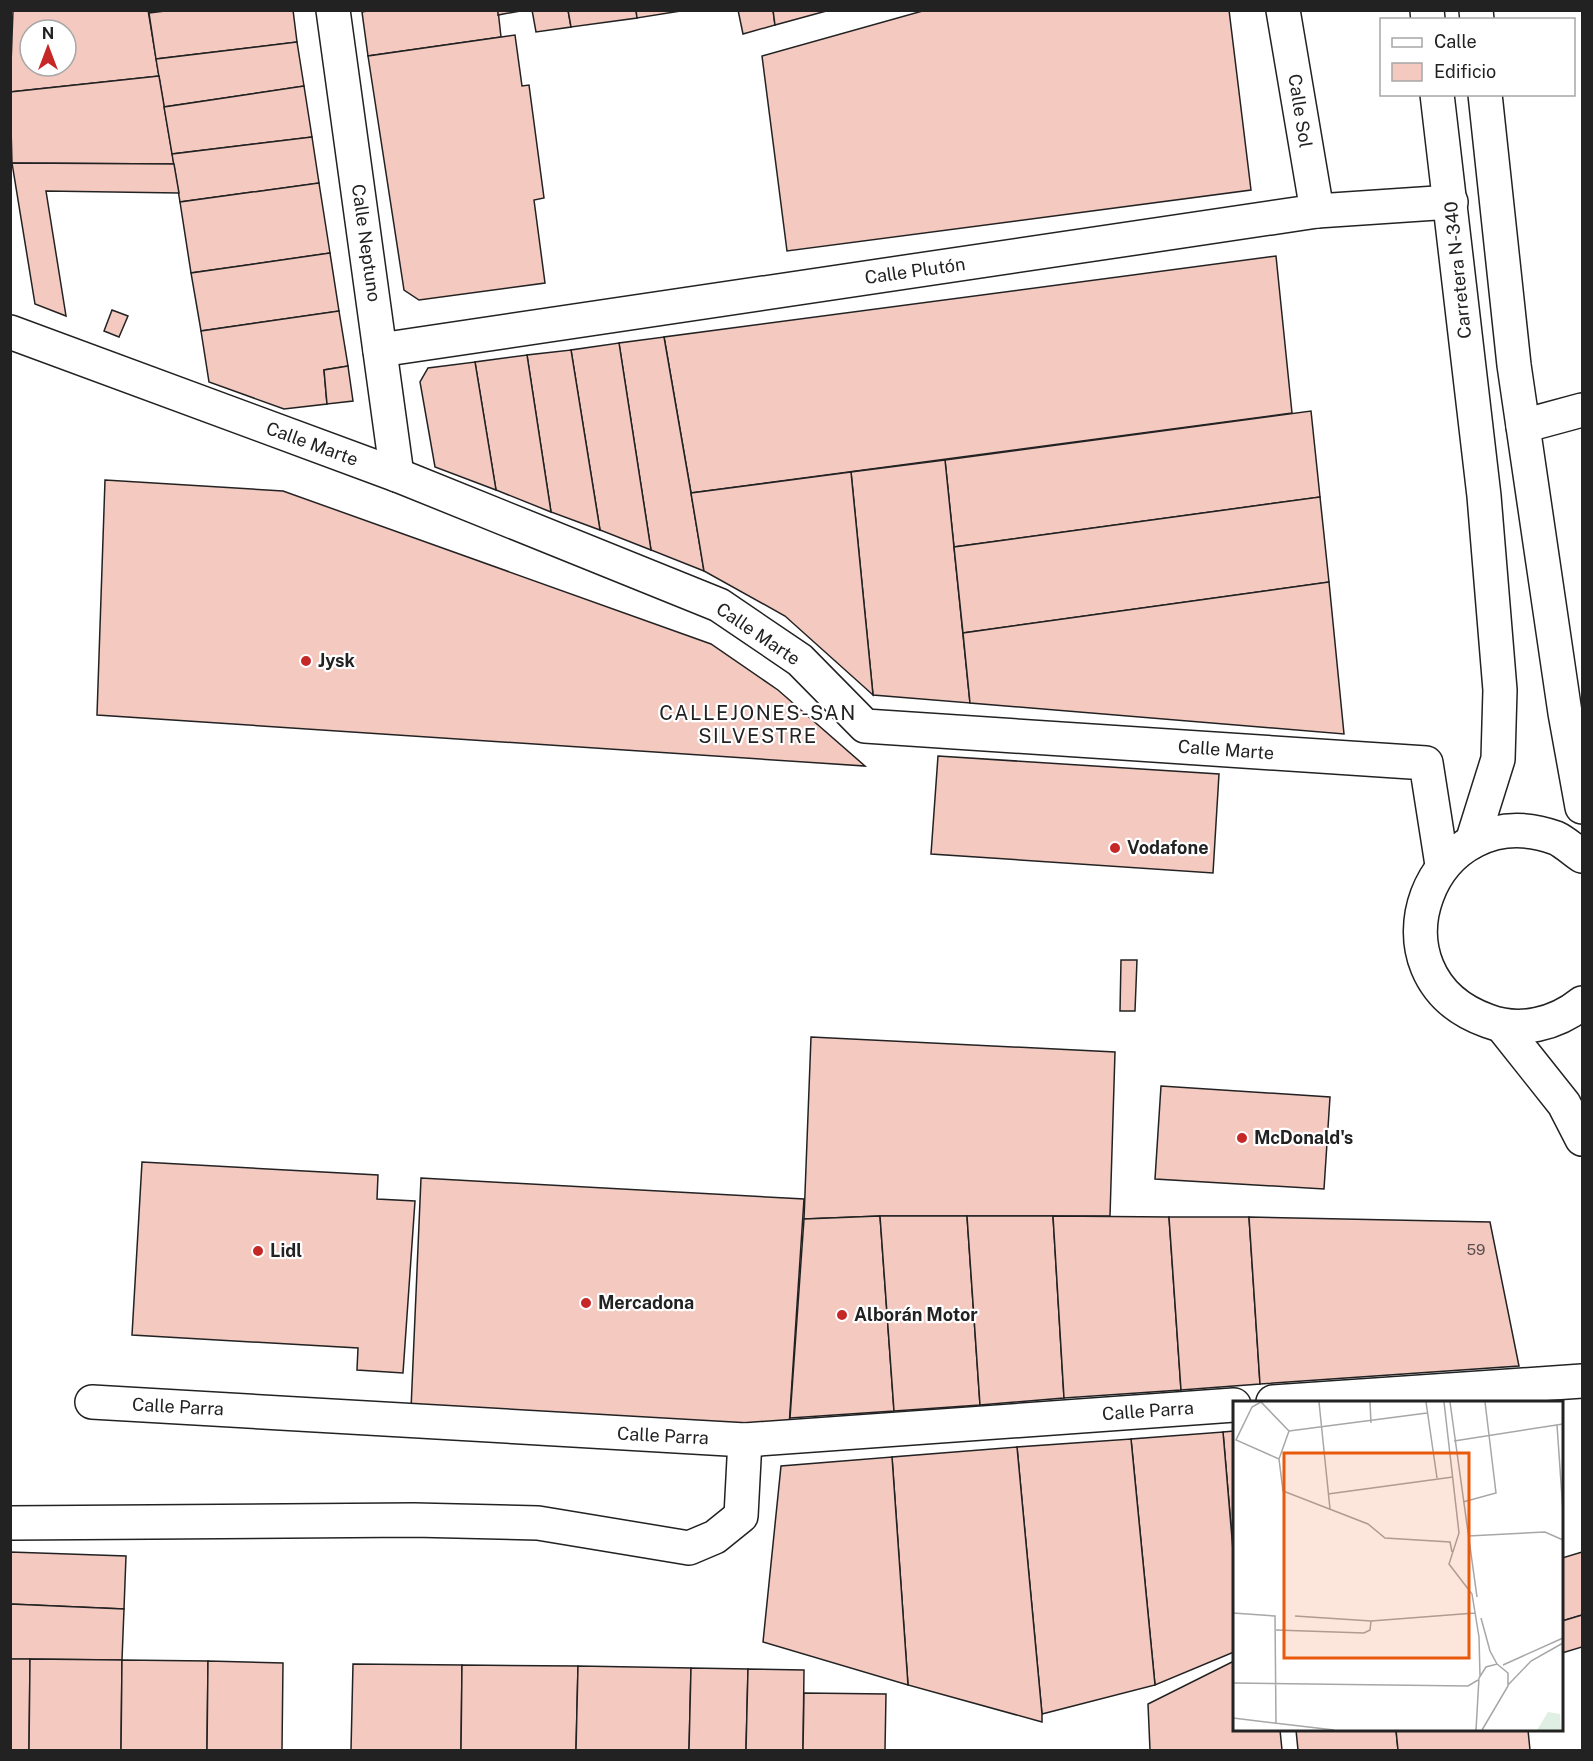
<svg xmlns="http://www.w3.org/2000/svg" width="1593" height="1761" font-family="'Public Sans',sans-serif">
<style>
.building{fill:#f3c9c0;stroke:#222;stroke-width:1.5;fill-rule:evenodd}
.lines{fill:none;stroke-linecap:round;stroke-linejoin:round}
.minor-casing{stroke:#222;stroke-width:36}
.highway-casing{stroke:#222;stroke-width:36}
.minor{stroke:#fff;stroke-width:33}
.highway{stroke:#fff;stroke-width:33}
.poi-dot{fill:#c62828;stroke:#fff;stroke-width:2}
.labels{text-anchor:middle;stroke-width:4.5;stroke-linejoin:round;paint-order:stroke}
.number-label{font-size:15px;fill:#564c4a}
.street-label{font-size:18px;fill:#222;stroke:#fff}
.poi-label{font-size:18px;font-weight:bold;fill:#222;stroke:#fff;text-anchor:start}
.neighbourhood-label{font-size:20px;letter-spacing:1.5px;fill:#222;stroke:#fff}
.inset-road{fill:none;stroke:#a7a7a7;stroke-width:1.5}
.view{fill:#e8590c;fill-opacity:0.15;stroke:#e8590c;stroke-width:3}
.inset-edge{fill:none;stroke:#222;stroke-width:3}
</style>
<rect width="100%" height="100%" fill="#fff"/>
<!-- building -->
<g class="building">
<path d="M13,10h135l11,66 -149,16zM30,30h36v36h-36z"/>
<polygon points="148,10 173,10 149,13"/>
<polygon points="173,10 293,10 297,42 156,59 149,13"/>
<polygon points="372,10 498,10 501,37 368,56 362,12"/>
<polygon points="498,10 526,10 498,15"/>
<polygon points="532,10 568,10 571,27 536,32"/>
<polygon points="568,10 636,10 637,18 571,27"/>
<polygon points="636,10 687,10 637,18"/>
<polygon points="738,10 773,10 775,25 743,34"/>
<polygon points="773,10 830,10 775,25"/>
<polygon points="926,10 1229,10 1251,190 787,251 762,56"/>
<polygon points="515,35 522,86 529,85 544,198 534,200 545,283 419,300 404,290 368,56"/>
<polygon points="297,42 304,86 164,107 156,59"/>
<polygon points="159,76 174,164 12,163 10,92"/>
<polygon points="304,86 312,137 172,154 164,107"/>
<polygon points="312,137 319,183 180,202 172,154"/>
<polygon points="12,163 174,164 179,193 46,191 66,316 35,304"/>
<polygon points="319,183 330,253 191,273 180,202"/>
<polygon points="330,253 339,311 201,331 191,273"/>
<polygon points="1276,256 1292,413 691,493 664,337"/>
<polygon points="112,310 128,316 119,337 104,331"/>
<polygon points="339,311 348,366 324,370 327,404 284,409 209,382 201,331"/>
<polygon points="664,337 691,493 704,571 651,550 619,343"/>
<polygon points="619,343 651,550 600,530 571,350"/>
<polygon points="571,350 600,530 551,512 527,355"/>
<polygon points="527,355 551,512 496,490 475,362"/>
<polygon points="475,362 496,490 435,467 420,382 428,368"/>
<polygon points="348,366 353,401 327,404 324,370"/>
<polygon points="1311,411 1320,497 954,547 945,460"/>
<polygon points="945,460 970,703 873,695 851,472"/>
<polygon points="851,472 873,695 785,616 704,571 691,493"/>
<polygon points="105,480 283,491 711,644 778,690 865,766 97,715"/>
<polygon points="1320,497 1329,582 963,633 954,547"/>
<polygon points="1329,582 1344,734 970,703 963,633"/>
<polygon points="938,756 1219,774 1213,873 931,854"/>
<polygon points="1121,960 1137,960 1135,1011 1120,1011"/>
<polygon points="811,1037 1115,1052 1110,1216 880,1216 804,1219"/>
<polygon points="1161,1086 1330,1097 1324,1189 1155,1179"/>
<polygon points="142,1162 378,1175 377,1199 415,1201 403,1373 357,1370 358,1348 132,1335"/>
<polygon points="421,1178 804,1199 789,1427 411,1409"/>
<polygon points="880,1216 894,1411 790,1418 804,1219"/>
<polygon points="880,1216 967,1216 980,1405 894,1411"/>
<polygon points="967,1216 1053,1216 1064,1398 980,1405"/>
<polygon points="1053,1216 1169,1217 1181,1390 1064,1398"/>
<polygon points="1169,1217 1249,1217 1260,1384 1181,1390"/>
<polygon points="1249,1217 1490,1222 1519,1366 1260,1384"/>
<polygon points="1234,1431 1234,1562 1223,1432"/>
<polygon points="1223,1432 1234,1562 1234,1652 1155,1685 1131,1439"/>
<polygon points="1131,1439 1155,1685 1042,1714 1017,1447"/>
<polygon points="1017,1447 1042,1714 1042,1722 908,1685 892,1457"/>
<polygon points="892,1457 908,1685 763,1642 781,1466"/>
<polygon points="10,1552 126,1556 124,1609 10,1604"/>
<polygon points="1582,1552 1582,1615 1562,1621 1562,1558"/>
<polygon points="10,1604 124,1609 122,1660 10,1659"/>
<polygon points="1582,1615 1582,1647 1562,1653 1562,1621"/>
<polygon points="10,1659 30,1659 29,1750 10,1750"/>
<polygon points="30,1659 122,1660 121,1750 29,1750"/>
<polygon points="122,1660 208,1661 207,1750 121,1750"/>
<polygon points="208,1661 283,1663 282,1750 207,1750"/>
<polygon points="1234,1661 1234,1730 1280,1730 1282,1750 1150,1750 1148,1704"/>
<polygon points="353,1664 462,1665 461,1750 351,1750"/>
<polygon points="462,1665 578,1666 576,1750 461,1750"/>
<polygon points="578,1666 691,1668 689,1750 576,1750"/>
<polygon points="691,1668 748,1669 746,1750 689,1750"/>
<polygon points="748,1669 804,1670 803,1750 746,1750"/>
<polygon points="804,1693 886,1694 885,1750 803,1750"/>
<polygon points="1296,1730 1396,1730 1398,1750 1298,1750"/>
<polygon points="1396,1730 1528,1730 1530,1750 1398,1750"/>
</g>
<g class="lines">
<!-- minor casing -->
<g class="minor-casing">
<g id="minor">
<polyline points="333,10 397,475"/>
<polyline points="1283,10 1317,211"/>
<polyline points="10,332 397,475 719,605 800,660 865,726 1426,763 1442,865"/>
<polyline points="380,350 1317,211 1451,202"/>
<polyline points="1523,426 1582,410"/>
<polyline points="92,1402 745,1440 1234,1405"/>
<polyline points="1273,1402 1582,1381"/>
<polyline points="10,1523 414,1520 538,1523 689,1548 715,1537 741,1516 745,1440"/>
</g>
</g>
<!-- highway casing -->
<g class="highway-casing">
<g id="highway">
<polyline points="1427,10 1428,20"/>
<polyline points="1476,10 1477,20"/>
<polyline points="1437,94 1484,496 1500,690 1498,759 1472,842"/>
<polyline points="1485,94 1514,365 1565,713 1582,807"/>
<path d="M1582,856c-8,-5 -17,-14 -26,-18 -126,-46 -195,138 -68,183 32,12 68,3 94,-18"/>
<polyline points="1502,1026 1564,1104 1582,1139"/>
</g>
</g>
<!-- minor -->
<use href="#minor" class="minor"/>
<!-- highway -->
<use href="#highway" class="highway"/>
</g>
<!-- markers -->
<g class="poi-dot">
<circle cx="306" cy="661" r="6"/>
<circle cx="1115" cy="848" r="6"/>
<circle cx="1242" cy="1138" r="6"/>
<circle cx="258" cy="1251" r="6"/>
<circle cx="586" cy="1303" r="6"/>
<circle cx="842" cy="1315" r="6"/>
</g>
<g class="labels">
<!-- number labels -->
<g class="number-label">
<text x="1476" y="1255">59</text>
</g>
<!-- street labels -->
<g class="street-label">
<text transform="translate(1300 111) rotate(81)" y="6">Calle Sol</text>
<text transform="translate(366 243) rotate(82)" y="6">Calle Neptuno</text>
<text transform="translate(1458 270) rotate(-96)" y="6">Carretera N-340</text>
<text transform="translate(915 271) rotate(-8)" y="6">Calle Plutón</text>
<text transform="translate(312 444) rotate(20)" y="6">Calle Marte</text>
<text transform="translate(758 634) rotate(34)" y="6">Calle Marte</text>
<text transform="translate(1226 750) rotate(4)" y="6">Calle Marte</text>
<text transform="translate(178 1407) rotate(3)" y="6">Calle Parra</text>
<text transform="translate(1148 1411) rotate(-4)" y="6">Calle Parra</text>
<text transform="translate(663 1436) rotate(3)" y="6">Calle Parra</text>
</g>
<!-- poi labels -->
<g class="poi-label">
<text x="318" y="667">Jysk</text>
<text x="1127" y="854">Vodafone</text>
<text x="1254" y="1144">McDonald's</text>
<text x="270" y="1257">Lidl</text>
<text x="598" y="1309">Mercadona</text>
<text x="854" y="1321">Alborán Motor</text>
</g>
<!-- neighbourhood labels -->
<g class="neighbourhood-label">
<text x="758" y="720">CALLEJONES-SAN<tspan x="758" dy="23">SILVESTRE</tspan></text>
</g>
</g>
<!-- overview -->
<g transform="translate(1233 1401)">
<rect width="330" height="330" fill="#fff"/>
<path d="M315,311l12,2 1,16h-24z" fill="#e0efe3"/>
<path class="inset-road" d="M86,1l11,107M137,1l1,21M193,1l11,76M211,1l15,131 -10,31 23,30 7,43 1,39M217,1l27,195M324,24l6,87M56,30l-10,28 4,32 85,33 17,14 65,4 2,10M56,30l138,-18M221,40l109,-17M46,58l-43,-19 16,-33 9,-5 28,29M95,93l125,-17M230,101l33,-9 -11,-91M235,135l77,-4 18,8M0,212l42,3 1,107M62,215l76,5 104,-8M248,217l9,33 7,13M43,229l88,3 6,-3 1,-9M270,264l60,-27M0,282l235,3 10,-6M275,284l23,-24 32,-18M0,317l101,12M243,329l3,-52 7,-11 11,-3 11,9v13l-26,44"/>
<path class="view" d="M51,52h185v205h-185z"/>
<rect width="330" height="330" class="inset-edge"/>
</g>
<!-- border -->
<rect width="1593" height="1761" fill="none" stroke="#222222" stroke-width="24"/>
<!-- legend -->
<rect x="1380" y="18" width="195" height="78" fill="#ffffff" stroke="#a7a7a7" stroke-width="1.5"/>
<rect x="1392" y="38" width="30" height="9" fill="#ffffff" stroke="#a7a7a7" stroke-width="1.5"/>
<text x="1434" y="48" font-size="18" fill="#222222">Calle</text>
<rect x="1392" y="63" width="30" height="18" fill="#f3c9c0" stroke="#a7a7a7" stroke-width="1.5"/>
<text x="1434" y="78" font-size="18" fill="#222222">Edificio</text>
<!-- north arrow -->
<g transform="translate(48 48)"><circle r="28" fill="#ffffff" stroke="#a7a7a7" stroke-width="1.5"/>
<path d="M0-4.5L10 22L0 15L-10 22Z" fill="#c62828"/>
<text y="-9" font-size="16" font-weight="bold" text-anchor="middle" fill="#222222">N</text>
</g>
</svg>
